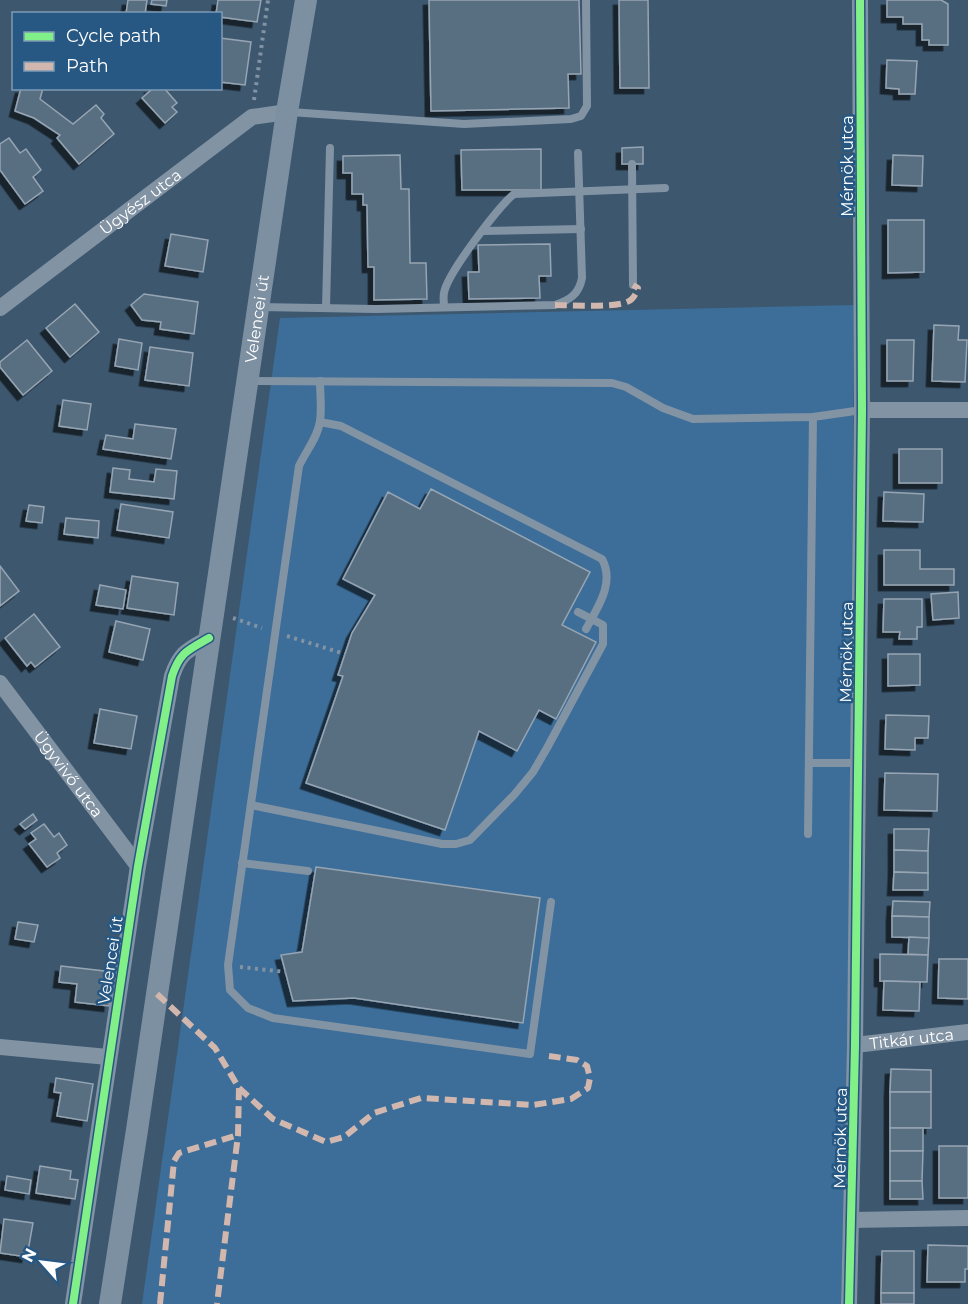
<svg xmlns="http://www.w3.org/2000/svg" width="968" height="1304" font-family="Montserrat,sans-serif">
<style>
.green{fill:#3c6e99}
.building{fill:#596e81;stroke:#96a5b3;stroke-width:1.5;filter:url(#shadow)}
.lines{fill:none;stroke-linecap:round;stroke-linejoin:round}
.path{stroke:#8293a4;stroke-width:4;stroke-dasharray:3 4.5;stroke-linecap:butt}
.service{stroke:#8293a4;stroke-width:8}
.minor{stroke:#8293a4;stroke-width:16}
.secondary{stroke:#7d90a1;stroke-width:22}
.quiet{stroke:#d1b7ad;stroke-width:6;stroke-dasharray:12 6;stroke-linecap:butt}
.cycleway-casing{stroke:#275883;stroke-width:11}
.cycleway{stroke:#82f089;stroke-width:8}
.labels{text-anchor:middle;stroke-width:5;stroke-linejoin:round;paint-order:stroke}
.street-label{font-size:16px;fill:#fff;stroke:#275883}
</style>
<defs>
<filter id="shadow"><feDropShadow dx="-5.5" dy="5.5" stdDeviation="0" flood-color="#0009"/></filter>
</defs>
<rect width="100%" height="100%" fill="#3c576e"/>
<!-- green -->
<polygon class="green" points="854,305 850,957 841,1304 142,1304 280,318"/>
<!-- building -->
<g class="building">
<polygon points="128,0 147,0 145,14 126,14"/>
<polygon points="152,0 167,0 166,6 151,4"/>
<polygon points="218,0 261,0 257,22 220,17 220,14 216,14"/>
<polygon points="429,0 579,0 581,74 568,74 569,108 431,111"/>
<polygon points="619,0 648,0 649,88 620,88"/>
<polygon points="887,0 941,0 948,4 948,45 929,45 929,40 922,40 922,24 903,24 903,17 887,17"/>
<polygon points="220,38 251,42 245,85 220,82"/>
<polygon points="887,60 917,61 915,94 899,94 899,89 886,88"/>
<polygon points="21,88 43,88 40,99 73,124 96,105 104,114 101,118 114,134 79,164 57,138 60,135 34,118 15,111"/>
<polygon points="150,88 164,88 177,103 172,107 177,112 165,123 142,98 151,90"/>
<polygon points="9,138 20,153 26,149 41,170 33,177 43,191 25,204 0,170 0,144"/>
<polygon points="643,147 643,164 622,164 622,148"/>
<polygon points="541,149 541,190 462,190 461,150"/>
<polygon points="400,155 401,189 409,189 410,263 426,263 427,299 374,300 374,267 368,267 367,205 363,205 363,194 352,194 352,173 343,173 343,156"/>
<polygon points="893,155 923,156 922,186 892,185"/>
<polygon points="888,220 924,220 924,272 888,273"/>
<polygon points="171,234 208,240 203,272 165,266"/>
<polygon points="550,244 551,276 539,276 540,298 469,299 468,272 479,272 478,245"/>
<polygon points="144,294 198,302 194,334 160,329 161,322 142,320 131,305"/>
<polygon points="75,304 99,332 70,357 46,328"/>
<polygon points="934,325 959,326 958,340 967,340 965,382 932,381"/>
<polygon points="119,339 142,343 138,370 115,366"/>
<polygon points="27,340 52,371 23,395 0,367 0,362"/>
<polygon points="887,340 914,340 913,381 887,381"/>
<polygon points="150,347 193,353 189,386 145,380"/>
<polygon points="63,400 91,404 87,430 59,426"/>
<polygon points="135,424 176,429 171,459 103,449 106,435 133,439"/>
<rect x="899" y="449" width="43" height="34"/>
<polygon points="113,468 130,470 129,479 154,482 156,469 177,471 174,499 110,492"/>
<polygon points="431,489 590,572 562,625 596,642 556,719 539,710 517,751 479,731 445,830 306,783 343,676 338,675 352,633 375,595 343,579 388,492 420,509"/>
<polygon points="884,492 924,494 923,522 883,521"/>
<polygon points="121,504 173,512 169,538 117,530"/>
<polygon points="29,505 44,507 42,523 26,521"/>
<polygon points="66,518 99,521 98,538 64,534"/>
<polygon points="884,550 920,550 920,569 954,569 954,585 884,585"/>
<polygon points="0,566 19,591 0,606"/>
<polygon points="132,576 178,583 174,615 127,608"/>
<polygon points="100,585 126,590 123,609 96,605"/>
<polygon points="958,592 959,618 933,620 931,594"/>
<polygon points="884,599 922,599 922,627 917,627 917,639 899,639 900,632 883,632"/>
<polygon points="34,614 60,647 35,667 31,662 27,666 5,638"/>
<polygon points="116,621 150,629 143,660 109,652"/>
<polygon points="888,654 920,654 920,685 888,686"/>
<polygon points="100,709 137,716 131,749 94,743"/>
<polygon points="886,715 929,716 928,738 915,738 915,750 885,749"/>
<polygon points="885,773 938,774 937,811 884,810"/>
<polygon points="33,814 37,820 25,829 20,824"/>
<polygon points="44,824 54,837 59,833 67,845 57,853 60,858 47,867 29,844 36,839 31,833"/>
<polygon points="894,829 929,829 928,851 894,850"/>
<polygon points="894,850 928,851 928,873 894,872"/>
<polygon points="316,867 540,898 523,1023 354,998 293,1001 281,955 302,952"/>
<polygon points="894,872 928,873 928,890 893,890"/>
<polygon points="893,901 930,902 929,917 892,916"/>
<polygon points="892,916 929,917 929,938 892,937"/>
<polygon points="18,922 38,925 34,942 15,939"/>
<polygon points="909,937 929,938 928,955 908,954"/>
<polygon points="880,954 928,955 927,982 880,981"/>
<polygon points="939,959 968,959 968,999 938,998"/>
<polygon points="61,966 113,972 109,1006 75,1002 77,984 59,982"/>
<polygon points="884,981 920,982 919,1011 883,1010"/>
<polygon points="891,1069 931,1070 931,1092 890,1092"/>
<polygon points="56,1078 93,1084 87,1121 57,1116 61,1093 54,1092"/>
<rect x="890" y="1092" width="41" height="36"/>
<rect x="890" y="1128" width="33" height="23"/>
<rect x="939" y="1146" width="29" height="52"/>
<polygon points="890,1151 923,1151 922,1181 890,1181"/>
<polygon points="40,1166 71,1171 70,1179 78,1180 75,1199 36,1193"/>
<polygon points="7,1176 31,1180 29,1194 5,1190"/>
<polygon points="890,1181 922,1181 923,1199 890,1199"/>
<polygon points="4,1219 33,1223 27,1257 0,1253"/>
<polygon points="928,1245 968,1246 968,1269 965,1269 965,1282 927,1282"/>
<polygon points="882,1251 914,1251 914,1293 881,1293"/>
<rect x="881" y="1293" width="33" height="11"/>
</g>
<g class="lines">
<!-- path -->
<g class="path">
<polyline points="254,100 268,0"/>
<polyline points="233,618 262,628"/>
<polyline points="287,636 345,654"/>
<polyline points="240,967 286,972"/>
</g>
<!-- service -->
<g class="service">
<polyline points="290,112 464,124 571,119 581,116 587,106 586,0"/>
<polyline points="632,164 633,285"/>
<polyline points="483,231 581,229"/>
<path d="M259,307l117,2 179,-4c15,-5 24,-11 27,-27l-4,-125"/>
<path d="M444,307c0,-4 -1,-10 0,-14 3,-19 54,-86 70,-99l151,-6"/>
<polyline points="326,308 330,148"/>
<polyline points="248,381 612,383 626,387 663,408 693,419 813,417 862,410"/>
<path d="M320,381c0,13 2,27 0,40 -2,16 -14,30 -21,45l-71,499 2,25 18,18 25,10 257,36 21,-152"/>
<path d="M320,422l21,4 261,133c13,24 -4,48 -16,70"/>
<polyline points="809,763 858,763"/>
<polyline points="251,805 442,844 456,844 470,840 514,795 533,772 547,748 603,644 603,625 578,612"/>
<polyline points="808,834 813,417"/>
<polyline points="242,863 308,871"/>
</g>
<!-- minor -->
<g class="minor">
<path id="s1" d="M0,308l252,-191 35,-5"/>
<polyline points="862,410 968,410"/>
<path id="s2" d="M0,683l138,183"/>
<path id="s3" d="M855,1045l113,-13"/>
<polyline points="0,1047 108,1057"/>
<polyline points="852,1220 968,1218"/>
<path d="M73,1304l65,-438 34,-190c8,-24 16,-26 37,-38"/>
<polyline points="849,1304 855,1045 862,410 860,0"/>
</g>
<!-- secondary -->
<path class="secondary" id="s4" d="M110,1304l27,-174 150,-1018 19,-112"/>
<!-- quiet -->
<g class="quiet">
<path d="M555,305c17,0 57,3 72,-3 6,-2 9,-8 11,-14l-5,-3"/>
<polyline points="157,994 215,1048 239,1088 238,1135 217,1304"/>
<polyline points="239,1088 273,1119 326,1142 344,1137 374,1113 421,1098 533,1105 571,1099 588,1088 590,1078 587,1066 577,1060 549,1056"/>
<polyline points="160,1304 174,1161 179,1153 238,1135"/>
</g>
<!-- cycleway casing -->
<g class="cycleway-casing">
<g id="cycleway">
<path d="M73,1304l65,-438 34,-190c8,-24 16,-26 37,-38"/>
<polyline points="849,1304 855,1045 862,410 860,0"/>
</g>
</g>
<!-- cycleway -->
<use href="#cycleway" class="cycleway"/>
</g>
<g class="labels">
<!-- street labels -->
<g class="street-label">
<text transform="translate(847 166) rotate(-90)" y="6">Mérnök utca</text>
<text dy="6" stroke="none"><textPath href="#s1" startOffset="176">Ügyész utca</textPath></text>
<text dy="6" stroke="none"><textPath href="#s4" startOffset="996">Velencei út</textPath></text>
<text transform="translate(846 652) rotate(-89)" y="6">Mérnök utca</text>
<text dy="6" stroke="none"><textPath href="#s2" startOffset="114">Ügyvivő utca</textPath></text>
<text transform="translate(110 960) rotate(-81)" y="6">Velencei út</text>
<text dy="6" stroke="none"><textPath href="#s3" startOffset="57">Titkár utca</textPath></text>
<text transform="translate(840 1138) rotate(-89)" y="6">Mérnök utca</text>
</g>
</g>
<!-- legend -->
<rect x="12" y="12" width="210" height="78" fill="#275883" stroke="#7d9bb5" stroke-width="1.5"/>
<rect x="24" y="32" width="30" height="9" fill="#82f089" stroke="#7d9bb5" stroke-width="1.5"/>
<text x="66" y="42" font-size="18" fill="#ffffff">Cycle path</text>
<rect x="24" y="62" width="30" height="9" fill="#d1b7ad" stroke="#7d9bb5" stroke-width="1.5"/>
<text x="66" y="72" font-size="18" fill="#ffffff">Path</text>
<!-- north arrow -->
<g transform="translate(42 1262) rotate(298)" stroke="#275883" stroke-width="4.5" paint-order="stroke">
<path d="M0-4.5L10 22L0 15L-10 22Z" fill="#ffffff"/>
<text y="-9" font-size="16" font-weight="bold" text-anchor="middle" fill="#ffffff">N</text>
</g>
</svg>
